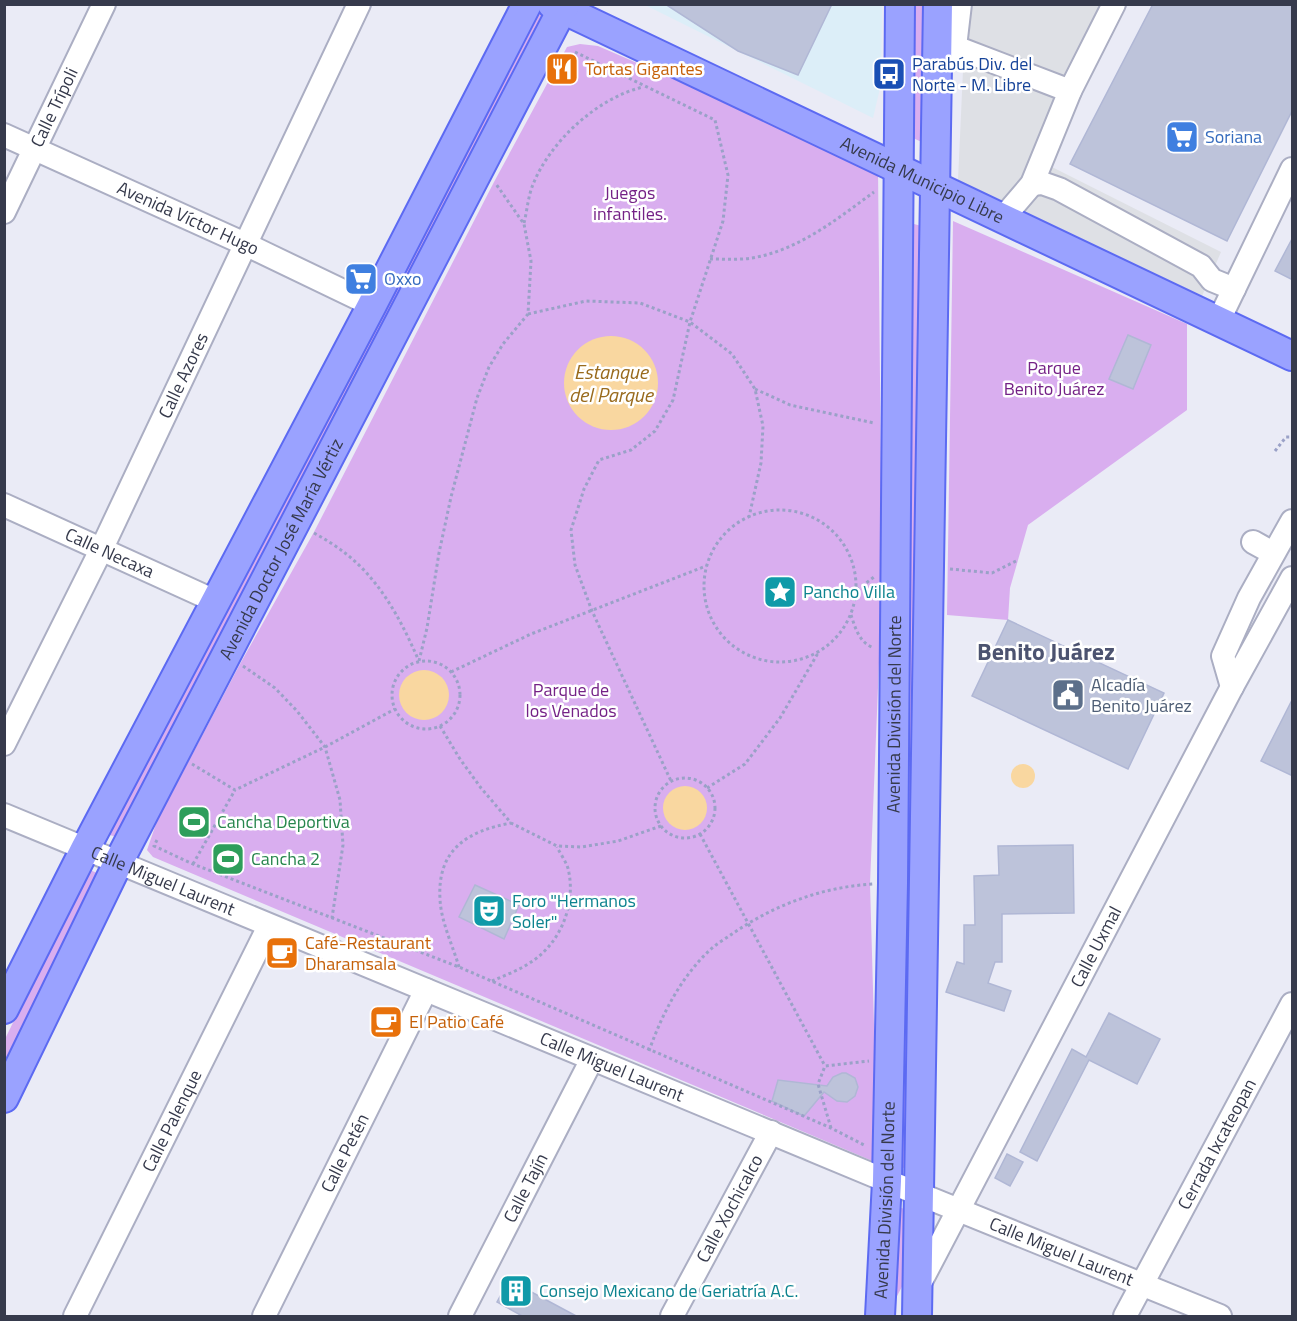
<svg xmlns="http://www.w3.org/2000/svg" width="1297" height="1321" font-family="'Titillium Web',sans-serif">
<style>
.medical{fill:#dceef8}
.green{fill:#d9aeef}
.parking{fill:#dee0e5}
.water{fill:#f9d7a0}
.building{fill:#bdc3da;stroke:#b0b7d5;stroke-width:1.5}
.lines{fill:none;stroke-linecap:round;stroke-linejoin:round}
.minor-casing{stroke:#abaec3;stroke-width:26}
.major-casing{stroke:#5c6af2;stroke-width:32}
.path{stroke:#9aa1c7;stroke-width:3;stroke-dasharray:3 3;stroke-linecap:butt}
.minor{stroke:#fff;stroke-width:22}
.major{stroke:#9aa2ff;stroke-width:28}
.labels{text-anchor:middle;stroke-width:5;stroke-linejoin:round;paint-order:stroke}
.transit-label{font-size:18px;fill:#164399;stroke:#fff;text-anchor:start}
.food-label{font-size:18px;fill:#c56008;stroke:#fff;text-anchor:start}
.street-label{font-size:18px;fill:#363a4c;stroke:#fff}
.shop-label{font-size:18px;fill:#366cbe;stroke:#fff;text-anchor:start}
.park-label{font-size:18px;fill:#742186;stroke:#fff}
.culture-label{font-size:18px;fill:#0d838f;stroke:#fff;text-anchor:start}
.service-label{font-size:18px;fill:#4e5e75;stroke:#fff;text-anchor:start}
.leisure-label{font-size:18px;fill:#27864d;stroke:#fff;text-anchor:start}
.water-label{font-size:20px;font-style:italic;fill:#996b1d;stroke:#fff}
.district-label{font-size:24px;font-weight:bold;fill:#4c5370;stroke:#fff}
</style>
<rect width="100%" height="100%" fill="#eaebf6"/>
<!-- medical -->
<polygon class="medical" points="645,5 882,5 881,84 873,118"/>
<!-- green -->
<g class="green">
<polygon points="913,5 932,5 930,146 911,137"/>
<polygon points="537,10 546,14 120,838 103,833"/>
<polygon points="580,44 598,46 878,168 882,589 870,884 875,1059 875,1162 153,857 147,850 157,821 240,664 314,532 494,182 567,47"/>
<polygon points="953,221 1187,324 1187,410 1028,525 1010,588 1008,620 947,615"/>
<polygon points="914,224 925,227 912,1173 897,1164"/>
<polygon points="88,869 99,874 5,1072 5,1039"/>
<polygon points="892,1204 909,1211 908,1275 895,1300"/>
</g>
<!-- parking -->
<polygon class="parking" points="966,5 1126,5 1046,164 1221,252 1202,296 958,180"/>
<!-- water -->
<g class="water">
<circle cx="611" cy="383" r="47"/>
<circle cx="424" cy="695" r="25"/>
<circle cx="1023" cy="776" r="12"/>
<circle cx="685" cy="808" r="22"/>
</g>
<!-- building -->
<g class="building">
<polygon points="665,4 832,4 798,75 738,51"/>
<polygon points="1153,4 1293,4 1293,109 1227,241 1070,164"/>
<polygon points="1293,237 1293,280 1275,271"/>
<polygon points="1128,335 1151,345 1133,389 1109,379"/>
<polygon points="1008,620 1164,693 1128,769 972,696"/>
<polygon points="1293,698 1293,776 1261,761"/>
<polygon points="1073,845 1074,913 1002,914 1002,962 995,962 988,983 1011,991 1004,1011 946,992 957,962 964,964 964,925 975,925 974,876 999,875 998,846"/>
<polygon points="475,885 519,905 504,939 459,917"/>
<polygon points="1109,1013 1160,1039 1137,1084 1089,1060 1037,1161 1020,1152 1072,1049 1086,1057"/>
<polygon points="842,1073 846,1073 855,1078 858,1087 855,1096 847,1102 837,1101 824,1092 804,1116 772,1101 778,1080 827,1086 833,1077"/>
<polygon points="1007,1154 1023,1162 1010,1186 995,1178"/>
<polygon points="509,1280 578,1317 524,1317 497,1302"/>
</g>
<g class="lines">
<!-- minor casing -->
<g class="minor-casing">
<g id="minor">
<polyline points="955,47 1070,91 1114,4"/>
<polyline points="946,60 955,47 960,4"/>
<path id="s1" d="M4,135l241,109 127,61"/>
<polyline points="1032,184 1042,183 1059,189 1201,266 1212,280 1234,289"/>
<path id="s2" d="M4,212l100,-208"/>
<polyline points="1003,218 1032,184 1070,91"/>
<polyline points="1219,320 1292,169"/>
<path id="s3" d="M4,505l211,96"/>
<polyline points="1253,542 1273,553"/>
<polyline points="1232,687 1223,656 1249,598 1292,521"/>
<path id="s4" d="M4,744l98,-196 257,-544"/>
<path id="s5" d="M4,815l883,366 333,135"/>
<path id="s6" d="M918,1287l314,-600 60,-109"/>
<path id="s7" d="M75,1316l194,-390"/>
<path id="s8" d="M264,1316l162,-326"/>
<path id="s9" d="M460,1316l132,-257"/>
<path id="s10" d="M672,1316l99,-184"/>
<path id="s11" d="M1125,1316l167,-312"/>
</g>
</g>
<!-- major casing -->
<g class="major-casing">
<g id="major">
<path id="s12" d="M552,4l740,352"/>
<polyline points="4,1009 85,849 372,305 527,4"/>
<path id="s13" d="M4,1098l114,-235 447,-859"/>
<path id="s14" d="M880,1316l7,-135 6,-298 7,-879"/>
<polyline points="917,1316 938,4"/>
</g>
</g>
<!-- path -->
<g class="path">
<polyline points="575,52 715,120 728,175 723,221 690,322 673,400 655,431 631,450 599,460 584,489 571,530 575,565 592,611 671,781"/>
<path d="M524,223c3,-12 4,-25 8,-36 17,-45 65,-89 111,-100"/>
<path d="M710,259c14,0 29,1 42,-1 47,-8 85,-39 122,-66"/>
<polyline points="528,314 586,301 640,303 690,322 732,354 755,389 763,426 761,463 749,517"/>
<polyline points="755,389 790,405 874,423"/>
<polyline points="1275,451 1286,437 1292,437"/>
<circle cx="780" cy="586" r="76"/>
<path d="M314,533c11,6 22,13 31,20 35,27 56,67 73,106"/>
<polyline points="950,569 992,573 1018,560"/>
<polyline points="857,590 874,577"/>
<path d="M851,615c4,12 8,27 21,32"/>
<polyline points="419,661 427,628 439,553 451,497 477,398 489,367 503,344 528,314 531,261 524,224 496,184"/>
<circle cx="426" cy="695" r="34"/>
<polyline points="243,666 275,688 297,711 325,747 340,800 343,845 332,918"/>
<polyline points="451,672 531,634 706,566"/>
<polyline points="440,726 460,759 481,788 511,823 557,846 582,847 618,841 661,826"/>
<polyline points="192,764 235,790 325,747 395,709"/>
<circle cx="685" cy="808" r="30"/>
<polyline points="707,788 745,764 780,718 818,653"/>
<polyline points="700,834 825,1066"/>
<polyline points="157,840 154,846 193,864 459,967 831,1128 866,1146"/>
<polyline points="193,864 235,790"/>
<path d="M459,967c-6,-21 -18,-45 -19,-68 -3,-50 28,-68 71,-76"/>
<path d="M492,981c14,-6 30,-12 42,-21 27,-19 41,-55 35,-87 -1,-9 -8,-18 -12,-26"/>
<path d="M649,1051c13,-37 32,-74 61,-101 6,-6 15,-11 22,-16 42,-29 90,-47 141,-50"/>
<polyline points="831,1128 818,1084 825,1066 869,1061"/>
</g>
<!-- minor -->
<use href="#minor" class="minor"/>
<!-- major -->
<use href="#major" class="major"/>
</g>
<!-- icons -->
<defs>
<g id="restaurant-square" transform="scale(1.725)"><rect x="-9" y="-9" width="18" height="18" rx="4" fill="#e8710a" stroke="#fff"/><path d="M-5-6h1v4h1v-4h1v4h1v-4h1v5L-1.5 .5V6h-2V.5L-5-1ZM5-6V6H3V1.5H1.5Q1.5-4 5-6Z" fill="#fff"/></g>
<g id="bus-square" transform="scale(1.725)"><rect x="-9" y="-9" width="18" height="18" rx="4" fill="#1a4fb4" stroke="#fff"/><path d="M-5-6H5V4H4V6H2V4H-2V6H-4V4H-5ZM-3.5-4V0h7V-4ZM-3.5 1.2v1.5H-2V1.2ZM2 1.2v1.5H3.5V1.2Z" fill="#fff"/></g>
<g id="supermarket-square" transform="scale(1.725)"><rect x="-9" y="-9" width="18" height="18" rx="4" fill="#3f7fe0" stroke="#fff"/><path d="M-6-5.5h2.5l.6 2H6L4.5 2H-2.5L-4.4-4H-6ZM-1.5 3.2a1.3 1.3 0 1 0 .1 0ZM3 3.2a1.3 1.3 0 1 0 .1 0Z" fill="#fff"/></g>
<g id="sight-square" transform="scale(1.725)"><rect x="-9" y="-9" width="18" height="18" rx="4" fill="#0f9aa8" stroke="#fff"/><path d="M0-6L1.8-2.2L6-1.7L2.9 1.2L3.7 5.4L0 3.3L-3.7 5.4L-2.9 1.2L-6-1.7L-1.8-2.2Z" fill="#fff"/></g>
<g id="civic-square" transform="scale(1.725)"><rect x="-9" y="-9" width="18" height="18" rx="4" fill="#5c6f8a" stroke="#fff"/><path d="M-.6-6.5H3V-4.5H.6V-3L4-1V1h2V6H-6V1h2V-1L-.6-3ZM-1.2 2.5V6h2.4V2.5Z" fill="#fff"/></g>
<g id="stadium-square" transform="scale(1.725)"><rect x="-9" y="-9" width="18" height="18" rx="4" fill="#2e9e5b" stroke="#fff"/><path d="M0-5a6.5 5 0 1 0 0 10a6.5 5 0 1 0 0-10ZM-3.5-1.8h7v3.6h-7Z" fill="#fff"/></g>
<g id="theatre-square" transform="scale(1.725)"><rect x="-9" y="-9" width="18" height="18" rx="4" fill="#0f9aa8" stroke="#fff"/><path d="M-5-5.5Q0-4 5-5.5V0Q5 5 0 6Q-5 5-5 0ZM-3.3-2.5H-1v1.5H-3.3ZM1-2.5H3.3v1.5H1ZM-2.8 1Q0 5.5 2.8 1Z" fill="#fff"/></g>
<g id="cafe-square" transform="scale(1.725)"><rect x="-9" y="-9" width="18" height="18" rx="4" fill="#e8710a" stroke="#fff"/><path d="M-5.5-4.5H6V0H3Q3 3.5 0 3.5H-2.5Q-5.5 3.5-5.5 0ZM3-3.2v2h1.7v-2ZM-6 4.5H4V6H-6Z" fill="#fff"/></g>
<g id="building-square" transform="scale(1.725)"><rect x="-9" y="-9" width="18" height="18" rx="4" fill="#0f9aa8" stroke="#fff"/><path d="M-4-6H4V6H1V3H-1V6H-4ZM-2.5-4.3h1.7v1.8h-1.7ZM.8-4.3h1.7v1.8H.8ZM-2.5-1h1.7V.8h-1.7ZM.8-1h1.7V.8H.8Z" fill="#fff"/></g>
</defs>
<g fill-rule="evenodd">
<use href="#restaurant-square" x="562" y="69"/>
<use href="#bus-square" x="889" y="74"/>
<use href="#supermarket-square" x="1182" y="137"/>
<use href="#supermarket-square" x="361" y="279"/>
<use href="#sight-square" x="780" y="592"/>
<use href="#civic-square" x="1068" y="695"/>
<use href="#stadium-square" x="194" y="822"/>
<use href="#stadium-square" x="228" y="859"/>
<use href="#theatre-square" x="489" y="911"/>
<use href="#cafe-square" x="282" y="953"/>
<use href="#cafe-square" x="386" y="1022"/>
<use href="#building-square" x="516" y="1291"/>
</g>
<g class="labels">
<!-- transit labels -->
<g class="transit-label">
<text x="912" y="70">Parabús Div. del<tspan x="912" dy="21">Norte - M. Libre</tspan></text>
</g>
<!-- food labels -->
<g class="food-label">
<text x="585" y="75">Tortas Gigantes</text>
<text x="305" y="949">Café-Restaurant<tspan x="305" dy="21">Dharamsala</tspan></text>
<text x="409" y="1028">El Patio Café</text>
</g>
<!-- street labels -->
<g class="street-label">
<text dy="6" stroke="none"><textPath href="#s2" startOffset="116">Calle Trípoli</textPath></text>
<text dy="6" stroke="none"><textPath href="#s12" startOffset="410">Avenida Municipio Libre</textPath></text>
<text dy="6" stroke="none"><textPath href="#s1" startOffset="202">Avenida Víctor Hugo</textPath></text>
<text dy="6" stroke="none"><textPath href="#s4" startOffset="410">Calle Azores</textPath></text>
<text dy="6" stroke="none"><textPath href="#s13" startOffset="615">Avenida Doctor José María Vértiz</textPath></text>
<text dy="6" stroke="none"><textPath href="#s3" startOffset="116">Calle Necaxa</textPath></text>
<text dy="6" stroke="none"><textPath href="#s14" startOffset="602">Avenida División del Norte</textPath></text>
<text dy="6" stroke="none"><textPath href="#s5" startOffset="172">Calle Miguel Laurent</textPath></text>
<text dy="6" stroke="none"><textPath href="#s6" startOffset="384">Calle Uxmal</textPath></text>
<text dy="6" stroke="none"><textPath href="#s5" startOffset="658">Calle Miguel Laurent</textPath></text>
<text dy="6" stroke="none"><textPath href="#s7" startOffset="218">Calle Palenque</textPath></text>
<text dy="6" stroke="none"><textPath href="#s11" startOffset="195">Cerrada Ixcateopan</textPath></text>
<text dy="6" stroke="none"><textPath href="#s8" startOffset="182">Calle Petén</textPath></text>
<text dy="6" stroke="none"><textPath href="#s9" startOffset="144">Calle Tajín</textPath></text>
<text dy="6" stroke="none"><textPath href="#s14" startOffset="116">Avenida División del Norte</textPath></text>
<text dy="6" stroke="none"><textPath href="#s10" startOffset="122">Calle Xochicalco</textPath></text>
<text dy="6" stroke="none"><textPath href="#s5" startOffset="1144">Calle Miguel Laurent</textPath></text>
</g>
<!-- shop labels -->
<g class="shop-label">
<text x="1205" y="143">Soriana</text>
<text x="384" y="285">Oxxo</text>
</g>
<!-- park labels -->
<g class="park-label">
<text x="630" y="199">Juegos<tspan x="630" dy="21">infantiles.</tspan></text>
<text x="1054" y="374">Parque<tspan x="1054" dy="21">Benito Juárez</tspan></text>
<text x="571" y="696">Parque de<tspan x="571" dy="21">los Venados</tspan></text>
</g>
<!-- culture labels -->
<g class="culture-label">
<text x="803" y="598">Pancho Villa</text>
<text x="512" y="907">Foro "Hermanos<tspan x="512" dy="21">Soler"</tspan></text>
<text x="539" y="1297">Consejo Mexicano de Geriatría A.C.</text>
</g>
<!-- service labels -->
<g class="service-label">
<text x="1091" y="691">Alcadía<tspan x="1091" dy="21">Benito Juárez</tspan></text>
</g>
<!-- leisure labels -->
<g class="leisure-label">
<text x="217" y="828">Cancha Deportiva</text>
<text x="251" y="865">Cancha 2</text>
</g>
<!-- water labels -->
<g class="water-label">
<text x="611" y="379">Estanque<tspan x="611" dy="23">del Parque</tspan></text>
</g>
<!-- district labels -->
<g class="district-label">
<text x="1046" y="660">Benito Juárez</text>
</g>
</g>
<!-- border -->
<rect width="1297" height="1321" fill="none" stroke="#363a4c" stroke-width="12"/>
</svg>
